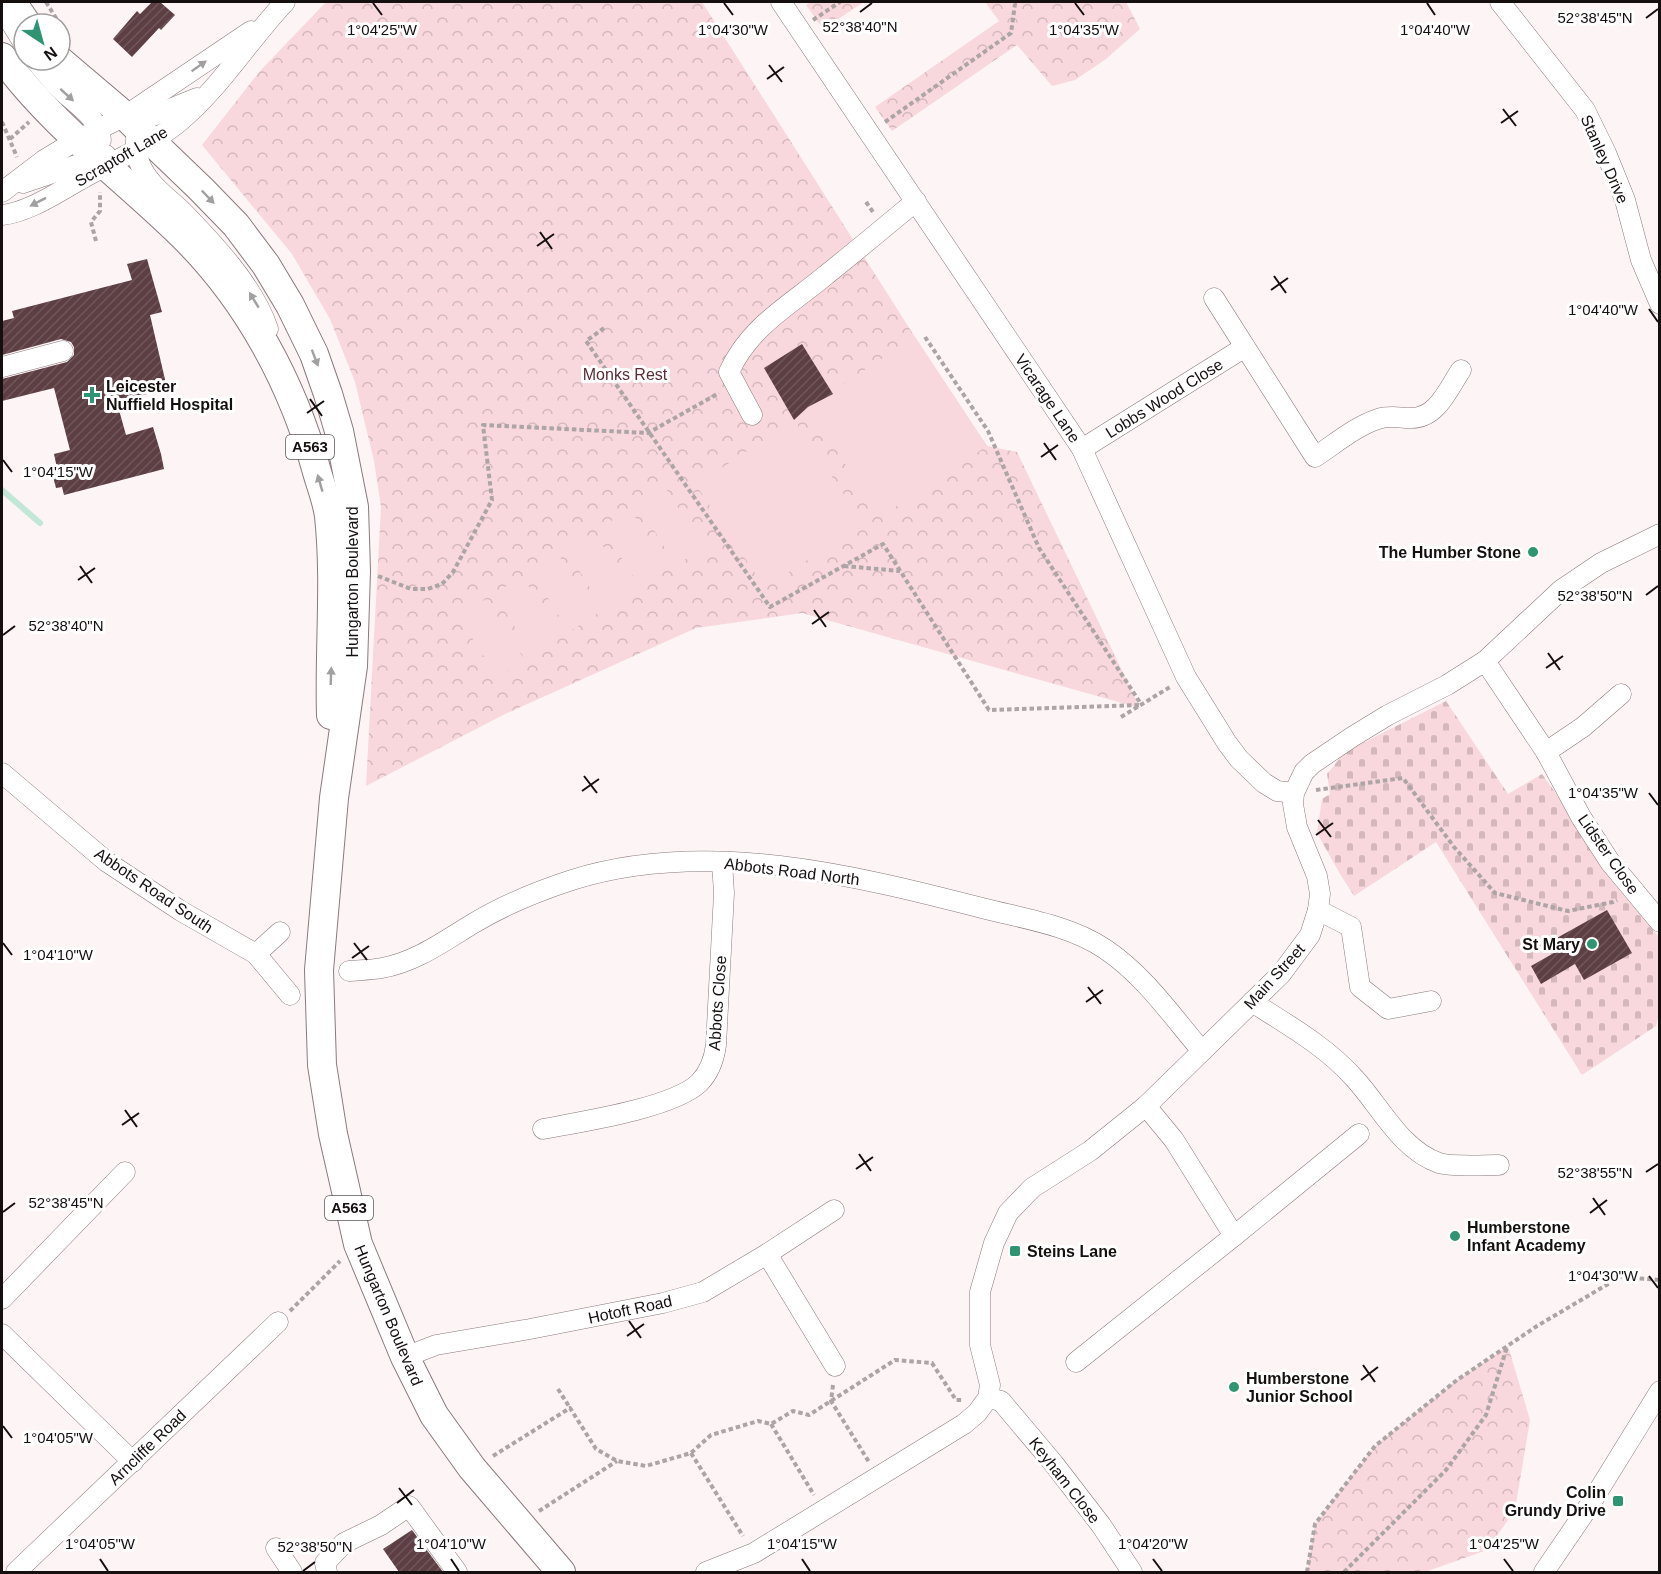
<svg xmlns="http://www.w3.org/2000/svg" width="1661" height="1574" font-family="Helvetica,sans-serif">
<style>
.cemetery{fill:url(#cemetery-stones)}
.park{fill:url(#park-crowns)}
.garden{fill:#f8d8dc}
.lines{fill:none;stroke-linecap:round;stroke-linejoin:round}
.stream{stroke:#c3e7d6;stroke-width:6}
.building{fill:url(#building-hatch)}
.minor-casing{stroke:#8b797c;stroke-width:21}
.highway-casing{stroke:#8b797c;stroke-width:30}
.path{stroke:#aca4a5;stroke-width:4;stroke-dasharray:4.5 3;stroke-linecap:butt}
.minor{stroke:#fff;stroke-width:20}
.highway{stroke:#fff;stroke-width:28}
.oneway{fill:#a19f9f}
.ticks{fill:none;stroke:#150f10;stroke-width:2}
.poi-dot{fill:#2e9471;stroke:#fff;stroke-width:2}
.labels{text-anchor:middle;stroke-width:6;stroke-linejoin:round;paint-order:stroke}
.shield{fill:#fff;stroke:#5b5758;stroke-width:1.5}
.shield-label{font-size:15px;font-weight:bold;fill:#150f10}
.street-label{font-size:16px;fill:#150f10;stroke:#fff}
.park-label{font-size:16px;fill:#5c2b35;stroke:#fff}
.poi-label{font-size:16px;font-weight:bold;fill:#150f10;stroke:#fff;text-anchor:start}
.ticks-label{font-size:15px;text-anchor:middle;fill:#150f10;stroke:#fff;stroke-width:6;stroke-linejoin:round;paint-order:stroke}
</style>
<defs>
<pattern id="cemetery-stones" width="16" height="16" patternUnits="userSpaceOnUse" patternTransform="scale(1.5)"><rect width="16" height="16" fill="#f8d8dc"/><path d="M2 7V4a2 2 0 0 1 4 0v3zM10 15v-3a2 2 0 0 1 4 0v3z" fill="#d4b8bc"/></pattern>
<pattern id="park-crowns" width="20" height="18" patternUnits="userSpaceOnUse" patternTransform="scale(1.5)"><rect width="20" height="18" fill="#f8d8dc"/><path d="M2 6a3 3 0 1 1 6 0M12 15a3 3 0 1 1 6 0" fill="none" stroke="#d4b8bc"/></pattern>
<pattern id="building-hatch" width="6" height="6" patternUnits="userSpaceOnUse" patternTransform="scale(1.5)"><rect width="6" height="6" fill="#5c3e43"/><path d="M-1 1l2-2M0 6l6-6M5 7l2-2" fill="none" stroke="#6f565a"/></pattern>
</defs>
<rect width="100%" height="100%" fill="#fcf4f5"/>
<!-- cemetery -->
<polygon class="cemetery" points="1446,701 1508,794 1542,774 1570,813 1611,880 1659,937 1660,1010 1656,1026 1582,1075 1436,842 1354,896 1340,874 1317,833 1322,799 1330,794 1327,774 1345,752"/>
<!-- park -->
<g class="park">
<polygon points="326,2 702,2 915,337 987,446 1017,452 1140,708 802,613 696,628 505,714 366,786 381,507 374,461 355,382 330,319 292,254 202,145 260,71"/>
<polygon points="811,2 864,2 823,29 806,5"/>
<polygon points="985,2 1126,2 1140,29 1106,59 1075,80 1052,86 1017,45 892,131 875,107 999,21"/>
<polygon points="1508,1346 1530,1420 1515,1510 1487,1550 1425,1572 1307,1572 1315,1524 1375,1446 1457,1380"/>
</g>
<!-- garden -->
<g class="garden">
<polygon points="915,337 987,446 880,517 808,407"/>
<polygon points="794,420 863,523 765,588 696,485"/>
<polygon points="665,487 704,548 676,565 638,505"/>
<polygon points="630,509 668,569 640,587 602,527"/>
<polygon points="594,532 632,592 604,610 566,550"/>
<polygon points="558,554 597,614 569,632 531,571"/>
<polygon points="522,576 560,637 532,654 494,594"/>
<polygon points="486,599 524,659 497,677 458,616"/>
</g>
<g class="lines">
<!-- stream -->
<polyline class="stream" points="2,490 40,523"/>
</g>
<!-- building -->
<g class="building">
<polygon points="152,2 160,2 175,15 161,30 159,28 132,57 113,39 137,11 140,14"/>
<polygon points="147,259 162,312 150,315 167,388 117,403 126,435 153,427 161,454 164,469 64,495 62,487 56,488 51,469 57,468 54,454 70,450 54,388 2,401 2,379 67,362 74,355 74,347 71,342 61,339 2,355 2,321 14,318 12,311 132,280 127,264"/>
<polygon points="802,344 833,394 808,407 794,420 764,368"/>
<polygon points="1607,910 1632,953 1584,980 1575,964 1541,984 1531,966 1561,949 1555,939"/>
<polygon points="412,1530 443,1572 399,1572 383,1549"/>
</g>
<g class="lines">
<!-- minor casing -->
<g class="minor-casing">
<g id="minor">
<polyline points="781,2 1082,449 1186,677 1227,743 1239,759 1264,783 1277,791 1294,793"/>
<polyline points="1500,2 1585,110 1606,153 1625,200 1641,260 1660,304"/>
<polyline points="8,13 8,18 24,44"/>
<path d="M35,60c8,10 16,20 25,29 16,16 38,27 41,51"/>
<path d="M151,99c-13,18 -20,43 -11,65 8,20 27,33 42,47 31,32 72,75 86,118"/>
<polyline points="133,124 197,98"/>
<polyline points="23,183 106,155"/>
<polyline points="2,192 44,160 77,140 125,116 251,31"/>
<path d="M2,215c27,-3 54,-22 78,-35 31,-18 73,-36 99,-58 41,-34 70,-82 106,-120"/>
<path d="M1214,298l101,159c20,-13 41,-31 63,-38 12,-4 21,-1 32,-1 27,1 38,-29 51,-48"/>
<polyline points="2,367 63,351"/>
<path d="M752,415l-23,-43c21,-46 60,-66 97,-97 30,-24 60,-49 90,-74"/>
<polyline points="1082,449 1245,347"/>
<polyline points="1485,661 1546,752 1581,817 1610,862 1660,922"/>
<polyline points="1546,752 1583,727 1621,694"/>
<polyline points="2,773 107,862 181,911 256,954 290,995"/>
<polyline points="1318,910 1351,927 1360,987 1388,1009 1431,1001"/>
<polyline points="256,954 280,932"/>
<path d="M349,971c11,-1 22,-1 33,-3 34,-6 62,-27 92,-45 30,-18 64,-32 98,-43 134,-42 282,-5 414,29 40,10 85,17 119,40 39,26 67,67 97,102"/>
<path d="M1252,1002c36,23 75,45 103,77 25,27 46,71 84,84 12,4 45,2 60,2"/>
<path d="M543,1129c37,-7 130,-21 156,-46 10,-10 15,-23 17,-38l8,-152 -2,-31"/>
<polyline points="1234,1236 1359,1134"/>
<polyline points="767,1254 835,1366"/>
<polyline points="2,1299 125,1172"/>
<polyline points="2,1334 133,1462"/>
<polyline points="405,1357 436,1345 530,1329 663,1303 703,1292 767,1254 834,1210"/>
<polyline points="1076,1362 1234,1236 1174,1140 1146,1106"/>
<polyline points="988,1398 1001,1401 1054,1464 1101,1525 1132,1572"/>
<polyline points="276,1548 292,1572"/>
<polyline points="16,1572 278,1322"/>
<polyline points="327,1572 325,1563 344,1543 381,1525 409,1506 457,1572"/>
<polyline points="706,1572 754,1553 964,1424 977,1413 988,1398 990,1385 980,1345 980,1292 994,1243 1008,1213 1032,1188 1090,1151 1146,1106 1281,974 1310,935 1318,910 1320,894 1317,876 1297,827 1293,804 1294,793 1304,772 1312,764 1352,737 1388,715 1447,685 1485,661 1561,590 1601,563 1660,534"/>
<polyline points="1544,1572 1589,1506 1660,1391"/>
</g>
</g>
<!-- highway casing -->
<g class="highway-casing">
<g id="highway">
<polyline points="12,2 27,24"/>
<path d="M2,57c50,69 120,119 180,178 66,65 111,149 135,237 4,14 10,29 12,44 7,66 0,132 2,199"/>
<polyline points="59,60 125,116 201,189 236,225 266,265 290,305 314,354 328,394 339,431 354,507 356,571 353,666 334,798 319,970 322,1065 333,1134 358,1244 405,1357 434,1415 472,1468 561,1572"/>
</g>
</g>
<!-- path -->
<g class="path">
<polyline points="46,2 69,39"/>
<polyline points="813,20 840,2"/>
<polyline points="2,122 17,157"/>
<polyline points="885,122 1011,33 1015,4 1013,2"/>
<polyline points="10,139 29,122"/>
<polyline points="866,202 873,212"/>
<polyline points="96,241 91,222 100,211 100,192"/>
<polyline points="604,328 586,341 770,607 883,544 989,710 1141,705"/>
<polyline points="925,337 988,431 1039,548 1141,704"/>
<polyline points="844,566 900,571"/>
<polyline points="378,576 411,589 428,589 442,584 453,572 492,500 483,425 648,433 719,393"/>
<polyline points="1121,717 1170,687"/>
<polyline points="1316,790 1403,778 1454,847 1495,893 1568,911 1613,902 1617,900"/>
<polyline points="290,1311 340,1261"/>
<polyline points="833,1385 831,1401 869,1462"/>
<polyline points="558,1389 570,1408"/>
<polyline points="771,1424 814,1495"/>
<polyline points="691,1453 743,1536"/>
<polyline points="493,1456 570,1408 596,1449 617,1461 646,1466 691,1453 711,1435 758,1421 771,1424 793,1411 809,1415 895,1360 932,1363 956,1400 963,1400"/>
<polyline points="539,1511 617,1461"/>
<polyline points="1307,1572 1315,1524 1375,1446 1457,1380 1537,1326 1620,1277 1660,1280"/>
<polyline points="1344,1572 1446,1470 1486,1415 1507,1347"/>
</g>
<!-- minor -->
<use href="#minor" class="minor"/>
<!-- highway -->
<use href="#highway" class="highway"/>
</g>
<!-- one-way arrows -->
<defs><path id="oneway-solid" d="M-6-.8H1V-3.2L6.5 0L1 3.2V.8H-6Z" transform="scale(1.5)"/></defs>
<g class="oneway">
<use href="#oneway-solid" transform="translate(199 66) rotate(-35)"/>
<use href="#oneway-solid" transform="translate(67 95) rotate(42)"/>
<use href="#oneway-solid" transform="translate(208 197) rotate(46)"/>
<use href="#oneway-solid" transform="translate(38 202) rotate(153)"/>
<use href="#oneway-solid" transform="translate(254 300) rotate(-121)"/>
<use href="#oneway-solid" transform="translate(315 358) rotate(69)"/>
<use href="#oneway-solid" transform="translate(320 483) rotate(-106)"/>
<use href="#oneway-solid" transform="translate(331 676) rotate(-88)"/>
</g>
<!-- ticks -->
<path class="ticks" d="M373,3l9,12M724,3l9,12M1075,3l9,12M1427,3l8,12M860,12l12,-9M1646,18l12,-9M769,65l13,17M767,79l17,-12M1503,109l13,17M1501,123l17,-12M540,232l12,17M537,246l17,-12M1274,276l12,17M1271,290l17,-12M1649,309l9,13M310,399l12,17M307,413l17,-12M1044,443l12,17M1041,457l17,-12M3,460l9,12M80,566l12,17M78,580l17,-12M1646,595l12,-9M814,610l12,17M812,624l17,-12M3,635l12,-9M1548,653l12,17M1546,668l17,-12M584,776l13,17M582,791l17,-12M1649,793l9,12M1318,820l13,17M1316,835l17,-12M3,943l9,12M354,943l13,17M352,958l17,-12M1088,987l13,17M1086,1002l17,-12M125,1110l12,17M122,1125l17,-12M859,1154l12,17M856,1169l17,-12M1646,1172l12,-8M1593,1198l12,17M3,1212l12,-9M1590,1213l17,-13M1649,1276l9,12M629,1321l12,17M627,1336l17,-12M1363,1365l12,17M1361,1380l17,-13M3,1426l9,12M399,1488l13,17M397,1503l17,-13M100,1559l8,12M451,1559l8,12M802,1559l8,12M1153,1559l9,12M1504,1559l9,12M303,1571l12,-9"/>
<!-- markers -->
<g class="poi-dot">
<path d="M89 386h6v6h6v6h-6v6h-6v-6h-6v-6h6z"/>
<circle cx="1533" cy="552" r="6"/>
<circle cx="1592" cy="944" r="6"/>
<circle cx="1455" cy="1236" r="6"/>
<rect x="1009" y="1245" width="12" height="12" rx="3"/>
<circle cx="1234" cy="1387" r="6"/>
<rect x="1612" y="1495" width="12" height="12" rx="3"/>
</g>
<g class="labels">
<!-- shield labels -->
<g class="shield">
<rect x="286" y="435" width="48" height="24" rx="4.5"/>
<rect x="325" y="1196" width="48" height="24" rx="4.5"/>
</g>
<g class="shield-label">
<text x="310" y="452">A563</text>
<text x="349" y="1213">A563</text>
</g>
<!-- street labels -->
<g class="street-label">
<text transform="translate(121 156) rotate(-30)" y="6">Scraptoft Lane</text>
<text transform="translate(1605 159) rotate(66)" y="6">Stanley Drive</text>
<text transform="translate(1048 398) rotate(56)" y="6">Vicarage Lane</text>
<text transform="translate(1164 398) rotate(-32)" y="6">Lobbs Wood Close</text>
<text transform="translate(352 582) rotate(-90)" y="6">Hungarton Boulevard</text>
<text transform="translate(1609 854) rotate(55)" y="6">Lidster Close</text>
<text transform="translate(792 871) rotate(7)" y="6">Abbots Road North</text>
<text transform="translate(154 890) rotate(34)" y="6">Abbots Road South</text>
<text transform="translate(1274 976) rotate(-48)" y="6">Main Street</text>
<text transform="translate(717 1003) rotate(-86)" y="6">Abbots Close</text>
<text transform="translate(630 1309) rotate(-12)" y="6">Hotoft Road</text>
<text transform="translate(389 1315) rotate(67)" y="6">Hungarton Boulevard</text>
<text transform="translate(147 1447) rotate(-44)" y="6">Arncliffe Road</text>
<text transform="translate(1065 1480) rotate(52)" y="6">Keyham Close</text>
</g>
<!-- park labels -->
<g class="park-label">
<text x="625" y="380">Monks Rest</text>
</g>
<!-- poi labels -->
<g class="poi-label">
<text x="106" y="392">Leicester<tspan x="106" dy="18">Nuffield Hospital</tspan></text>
<text x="1521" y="558" text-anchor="end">The Humber Stone</text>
<text x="1580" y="950" text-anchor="end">St Mary</text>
<text x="1467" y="1233">Humberstone<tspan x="1467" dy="18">Infant Academy</tspan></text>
<text x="1027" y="1257">Steins Lane</text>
<text x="1246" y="1384">Humberstone<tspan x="1246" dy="18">Junior School</tspan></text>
<text x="1606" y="1498" text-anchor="end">Colin<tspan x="1606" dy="18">Grundy Drive</tspan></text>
</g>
</g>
<g class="ticks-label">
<text x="1595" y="23">52°38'45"N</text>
<text x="860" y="32">52°38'40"N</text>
<text x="382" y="35">1°04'25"W</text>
<text x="733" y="35">1°04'30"W</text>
<text x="1084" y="35">1°04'35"W</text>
<text x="1435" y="35">1°04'40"W</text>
<text x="1603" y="315">1°04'40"W</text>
<text x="58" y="477">1°04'15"W</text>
<text x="1595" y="601">52°38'50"N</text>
<text x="66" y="631">52°38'40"N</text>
<text x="1603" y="798">1°04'35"W</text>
<text x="58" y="960">1°04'10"W</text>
<text x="1595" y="1178">52°38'55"N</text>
<text x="66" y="1208">52°38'45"N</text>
<text x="1603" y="1281">1°04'30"W</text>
<text x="58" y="1443">1°04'05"W</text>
<text x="100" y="1549">1°04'05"W</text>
<text x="451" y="1549">1°04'10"W</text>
<text x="802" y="1549">1°04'15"W</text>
<text x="1153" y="1549">1°04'20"W</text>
<text x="1504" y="1549">1°04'25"W</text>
<text x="315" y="1552">52°38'50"N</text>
</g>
<!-- border -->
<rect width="1661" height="1574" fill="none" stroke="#150f10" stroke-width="6"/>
<!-- north arrow -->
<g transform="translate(42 42) rotate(144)"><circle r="28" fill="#ffffff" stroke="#a19f9f" stroke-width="1.5"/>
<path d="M0-4.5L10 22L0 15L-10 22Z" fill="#2e9471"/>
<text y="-9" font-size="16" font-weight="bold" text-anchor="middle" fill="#150f10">N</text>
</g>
</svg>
